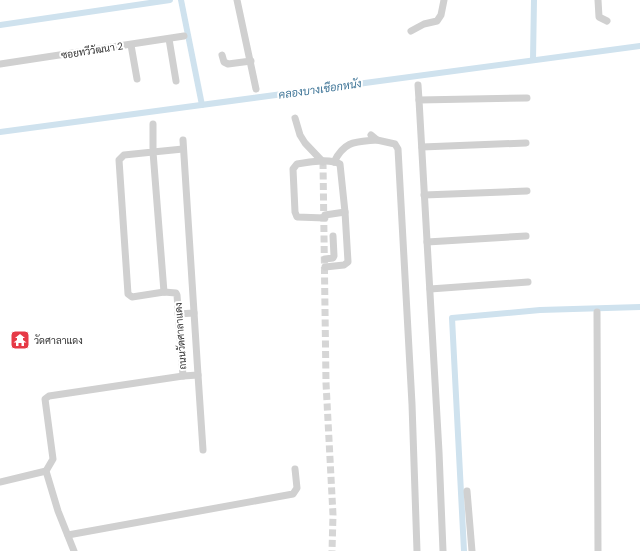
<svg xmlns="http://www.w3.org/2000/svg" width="640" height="551" font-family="'DM Sans',Sarabun,sans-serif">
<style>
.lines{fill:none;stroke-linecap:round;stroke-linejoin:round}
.canal{stroke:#cfe2ee;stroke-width:6}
.minor-tunnel{stroke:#d6d6d6;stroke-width:7;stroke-dasharray:7 3.5;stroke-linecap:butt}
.minor{stroke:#d0d0d0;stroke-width:7}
.labels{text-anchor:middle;stroke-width:4;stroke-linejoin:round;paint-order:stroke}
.street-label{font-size:10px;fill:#333;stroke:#fff}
.poi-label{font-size:10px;fill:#333;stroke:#fff;text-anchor:start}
.water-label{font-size:11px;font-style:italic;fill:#3f7597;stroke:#fff}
</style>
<rect width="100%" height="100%" fill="#fff"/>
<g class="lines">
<!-- canal -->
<g class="canal">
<polyline points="181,0 202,105"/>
<polyline points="0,25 170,0"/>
<polyline points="533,60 534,0"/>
<polyline points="0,132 640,46"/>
<polyline points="464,551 452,318 540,310 640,307"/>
</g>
<!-- minor-tunnel -->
<polyline class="minor-tunnel" points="323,162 326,383 333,515 332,551"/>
<!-- minor -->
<g class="minor">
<polyline points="237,0 256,89"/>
<polyline points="598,0 599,17 607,21"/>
<polyline points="411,31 424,24 437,21 441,15 444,0"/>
<polyline points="169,39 176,81"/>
<polyline points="131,45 137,79"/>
<polyline points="222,55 224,62 228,64 251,61"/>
<polyline points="0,64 184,36"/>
<polyline points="418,85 419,100"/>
<polyline points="295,118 300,135 305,143 323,162"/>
<polyline points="371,135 377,140 395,144 398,149 412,404 417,551"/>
<polyline points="183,140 198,375 183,376"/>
<polyline points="422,147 526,143"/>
<path d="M334,162c11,-22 22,-20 43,-22"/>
<polyline points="424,195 527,191"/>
<path d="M325,215l20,-3 -5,-48c-10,-6 -32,-2 -43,0l-4,5 2,43 2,5 28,1"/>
<polyline points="427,242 526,236"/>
<polyline points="325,259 333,258 334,256 333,236"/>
<polyline points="325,267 344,265 348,262 345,212"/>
<polyline points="430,289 528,282"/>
<polyline points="164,292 153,152 183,149"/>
<polyline points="597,312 598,551"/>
<polyline points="178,314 194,313"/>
<polyline points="198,375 203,450"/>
<polyline points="0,482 46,471"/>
<polyline points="467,491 472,551"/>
<polyline points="68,535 293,494 297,488 295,469"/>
<polyline points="74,551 58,511 46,471 53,459 45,399 49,396 183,376 177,295 176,293 164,292 132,297 128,294 119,160 124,155 153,152 153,124"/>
<polyline points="443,551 439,452 419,100 527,98"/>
</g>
</g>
<!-- icons -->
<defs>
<g id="temple-square" transform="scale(1)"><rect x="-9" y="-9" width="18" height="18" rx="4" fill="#e63946" stroke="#fff"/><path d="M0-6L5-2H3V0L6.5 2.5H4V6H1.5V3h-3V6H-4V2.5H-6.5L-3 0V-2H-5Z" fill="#fff"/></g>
</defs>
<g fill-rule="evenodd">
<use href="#temple-square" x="20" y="340"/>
</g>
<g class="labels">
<!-- street labels -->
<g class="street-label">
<text transform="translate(92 50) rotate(-9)" y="4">ซอยทวีวัฒนา 2</text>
<text transform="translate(180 336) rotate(-94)" y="4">ถนนวัดศาลาแดง</text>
</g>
<!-- poi labels -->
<g class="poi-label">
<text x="34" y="344">วัดศาลาแดง</text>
</g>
<!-- water labels -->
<g class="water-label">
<text transform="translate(320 89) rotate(-8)" y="4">คลองบางเชือกหนัง</text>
</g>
</g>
</svg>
